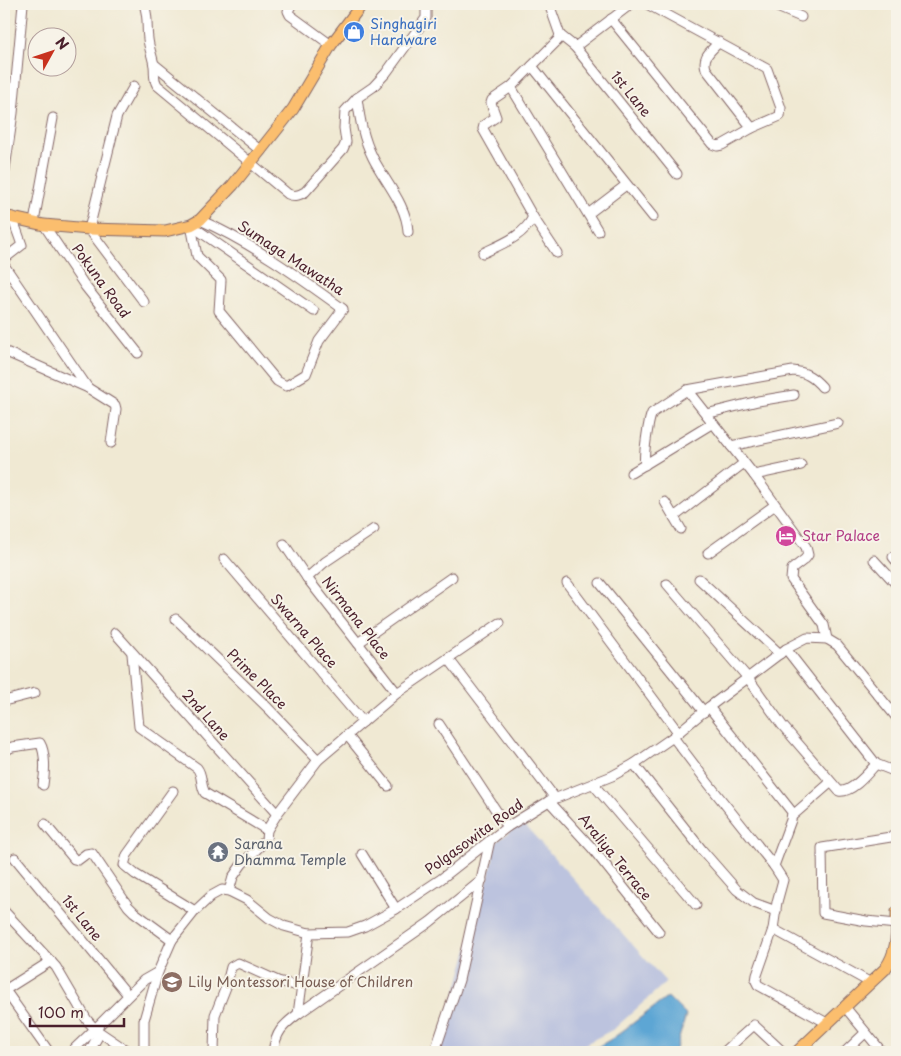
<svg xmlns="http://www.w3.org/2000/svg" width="901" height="1056" font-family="'Playpen Sans',sans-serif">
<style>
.industrial{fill:#bcc3de}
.water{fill:#5da6d4;stroke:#546280}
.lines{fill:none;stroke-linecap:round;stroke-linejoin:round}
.minor-casing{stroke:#846666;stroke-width:11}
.major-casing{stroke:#846666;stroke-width:13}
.minor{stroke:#fff;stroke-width:9}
.major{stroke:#fbbe6e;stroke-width:11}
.labels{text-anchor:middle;stroke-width:4;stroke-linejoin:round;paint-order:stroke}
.shop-label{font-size:14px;fill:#366cbe;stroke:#f7f3e8;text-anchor:start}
.street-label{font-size:14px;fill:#4a1f2b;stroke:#f7f3e8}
.hotel-label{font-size:14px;fill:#b23c85;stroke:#f7f3e8;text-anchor:start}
.worship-label{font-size:14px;fill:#5b616d;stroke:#f7f3e8;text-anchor:start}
.education-label{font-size:14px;fill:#785e54;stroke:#f7f3e8;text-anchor:start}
</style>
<rect width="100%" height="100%" fill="#f7f3e8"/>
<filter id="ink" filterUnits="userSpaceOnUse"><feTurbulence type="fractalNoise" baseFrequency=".02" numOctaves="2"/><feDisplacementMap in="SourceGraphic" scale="10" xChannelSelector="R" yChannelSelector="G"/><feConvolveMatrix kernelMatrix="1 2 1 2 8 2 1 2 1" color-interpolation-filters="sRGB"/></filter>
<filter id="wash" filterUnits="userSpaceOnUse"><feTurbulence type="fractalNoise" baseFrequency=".0096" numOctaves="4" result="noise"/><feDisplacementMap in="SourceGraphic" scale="20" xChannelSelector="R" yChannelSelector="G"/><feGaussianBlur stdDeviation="1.12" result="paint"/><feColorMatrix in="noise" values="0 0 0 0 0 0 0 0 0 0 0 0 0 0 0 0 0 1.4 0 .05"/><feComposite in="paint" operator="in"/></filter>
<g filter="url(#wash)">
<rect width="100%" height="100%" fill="#f0e9d3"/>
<!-- industrial -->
<polygon class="industrial" points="522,822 666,982 614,1029 570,1052 436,1052 452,1006 493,861 493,845"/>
<!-- water -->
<polygon class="water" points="668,997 686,1015 675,1052 589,1052 613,1038"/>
</g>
<g filter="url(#ink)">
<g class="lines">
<!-- minor casing -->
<g class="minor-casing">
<g id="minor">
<path d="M144,4c5,15 2,21 4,35 1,10 5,18 6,27 1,8 -1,12 3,19l131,109c7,3 11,1 17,-2l38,-43 3,-7 -2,-14 1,-17 12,-13 16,-11 13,-14 40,-55v-14"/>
<polyline points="292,4 288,11 290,15 331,45"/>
<polyline points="549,4 560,35 558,40 511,87 492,100 491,103 496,117 484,125 483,129 533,217 557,253"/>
<polyline points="770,4 801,17"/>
<polyline points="611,19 712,144 717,146 722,145 752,128 780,116 781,108 767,69 647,4"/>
<polyline points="560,35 575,47 677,174"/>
<path d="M719,42c-8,9 -17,14 -13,27l46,59"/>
<polyline points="575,47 631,4"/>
<polyline points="154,64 261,151"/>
<polyline points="532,66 653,217"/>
<polyline points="134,86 117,116 89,229 144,302"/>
<polyline points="511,87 598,231"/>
<path d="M357,98c3,22 6,40 16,60 12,24 34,47 35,74"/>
<polyline points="4,176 13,113 23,4"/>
<polyline points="588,214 626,185"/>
<polyline points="34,222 53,118"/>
<polyline points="44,225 85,286 138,353"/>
<path d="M191,225l6,31 24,24 -2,31 58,70 9,5 20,-12 13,-33 24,-32c-44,-32 -93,-67 -143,-89"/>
<polyline points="192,226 314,311"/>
<path d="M483,253c19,-9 41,-17 50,-36"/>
<polyline points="4,259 22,245 12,217"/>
<polyline points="4,265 88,388"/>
<polyline points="4,351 88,388 115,405 116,409 111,443"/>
<polyline points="687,390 754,475 806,547 808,555 805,559 792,569 791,579 824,625 827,639"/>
<polyline points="706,414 758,401 794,395"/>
<polyline points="731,446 838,423"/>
<path d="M645,465c-2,-8 3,-44 7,-52l35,-23 106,-19c13,1 21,7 29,16"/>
<polyline points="631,473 713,423"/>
<polyline points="754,475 801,465"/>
<polyline points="665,502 681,529"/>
<polyline points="674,517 744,463"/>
<polyline points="374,529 325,562 307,578 397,693"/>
<polyline points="284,544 307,578"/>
<polyline points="708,553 775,505"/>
<polyline points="893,557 897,562"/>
<polyline points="224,559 363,722"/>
<polyline points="874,560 897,585"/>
<polyline points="699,579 780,654"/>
<polyline points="567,583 678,732"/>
<polyline points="600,583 704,712"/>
<path d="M667,584l81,94 34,47 57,66c13,2 29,-18 37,-27"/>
<polyline points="176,619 268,708 318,760"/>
<polyline points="115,633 277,814"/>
<polyline points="358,643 452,577"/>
<polyline points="786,649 876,764 891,770 897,770"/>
<path d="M132,654l7,73 58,41c6,7 3,17 8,25l62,37"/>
<polyline points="448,658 555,798"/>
<polyline points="4,701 35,693"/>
<polyline points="709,707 792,812 791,820 774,866"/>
<polyline points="439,724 507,827"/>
<polyline points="347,735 388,786"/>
<polyline points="673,737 708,783 774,866 783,880 777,902 773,929 757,975 756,981 758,985 827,1023"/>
<path d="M4,751l8,-4 28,-4c6,10 5,30 3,42"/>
<polyline points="634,764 702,850 737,890 754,903 776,911"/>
<polyline points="593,784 696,905"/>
<polyline points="173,791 127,855 124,865 135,874 195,911"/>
<polyline points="549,801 592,848 659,932"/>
<polyline points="792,816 830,783"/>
<polyline points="45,824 74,859 78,860 86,854 92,853 128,906 134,912 172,940"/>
<polyline points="362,854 396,909"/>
<polyline points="15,858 128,995"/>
<polyline points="229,891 233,877 242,864 266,840 267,830 277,814 318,760 397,693 500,623"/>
<polyline points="4,911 56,967 87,1020 95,1029 144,980 158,972"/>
<polyline points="897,924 866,921 823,913 822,848 897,836"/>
<polyline points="773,929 871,983"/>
<polyline points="309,933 298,1014 430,922 482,880"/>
<polyline points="845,1007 882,1052"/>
<polyline points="49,1052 5,990 51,961"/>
<polyline points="71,1052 95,1029 129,1052"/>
<polyline points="89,1052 100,1033"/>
<polyline points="144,1052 144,1020 158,972 172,940 195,911 211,896 222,890 229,891 247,900 269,918 284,926 309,933 348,932 365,926 396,909 441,879 507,827 549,801 612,776 634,764 673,737 709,707 786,649 807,638 827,639 837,645 897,718"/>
<polyline points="214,1052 215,1015 226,987 231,967 238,963 278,981 302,987"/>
<path d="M273,1052c3,-20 9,-26 25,-38"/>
<polyline points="437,1052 436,1048 459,980 490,840"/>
<polyline points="724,1052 754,1025 783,1052"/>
<polyline points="845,1052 865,1033"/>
</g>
</g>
<!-- major casing -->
<g class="major-casing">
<g id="major">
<polyline points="4,216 44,225 89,229 165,231 191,225 200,220 233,185 293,109 331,45 362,4"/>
<path d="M797,1052l88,-83c13,-18 12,-36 12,-57"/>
</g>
</g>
<!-- minor -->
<use href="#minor" class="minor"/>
<!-- major -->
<use href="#major" class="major"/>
</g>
</g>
<!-- icons -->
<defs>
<g id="shop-disc" transform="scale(1.125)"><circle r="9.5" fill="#3f7fe0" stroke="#f7f3e8"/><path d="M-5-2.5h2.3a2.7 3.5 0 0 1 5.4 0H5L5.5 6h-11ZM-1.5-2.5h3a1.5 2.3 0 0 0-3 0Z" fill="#fff"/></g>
<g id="hotel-disc" transform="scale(1.125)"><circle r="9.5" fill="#d1479c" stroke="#f7f3e8"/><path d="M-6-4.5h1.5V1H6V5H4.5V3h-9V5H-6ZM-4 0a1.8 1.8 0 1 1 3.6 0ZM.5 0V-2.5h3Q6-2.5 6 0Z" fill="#fff"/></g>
<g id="temple-disc" transform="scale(1.125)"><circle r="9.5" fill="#6b7280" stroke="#f7f3e8"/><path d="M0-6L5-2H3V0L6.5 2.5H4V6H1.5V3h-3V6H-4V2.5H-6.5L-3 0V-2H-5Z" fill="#fff"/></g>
<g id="school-disc" transform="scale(1.125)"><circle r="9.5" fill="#8d6e63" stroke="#f7f3e8"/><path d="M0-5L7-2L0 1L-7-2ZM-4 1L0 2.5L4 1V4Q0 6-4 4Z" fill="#fff"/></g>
</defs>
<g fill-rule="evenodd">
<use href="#shop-disc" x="354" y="32"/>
<use href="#hotel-disc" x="786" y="536"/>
<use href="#temple-disc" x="218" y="852"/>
<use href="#school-disc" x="172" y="982"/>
</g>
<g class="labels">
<!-- shop labels -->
<g class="shop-label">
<text x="370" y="29">Singhagiri<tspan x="370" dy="16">Hardware</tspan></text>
</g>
<!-- street labels -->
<g class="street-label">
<text transform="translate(631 94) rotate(51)" y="5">1st Lane</text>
<text transform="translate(291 258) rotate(33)" y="5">Sumaga Mawatha</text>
<text transform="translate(101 281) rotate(54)" y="5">Pokuna Road</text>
<text transform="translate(356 618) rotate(52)" y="5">Nirmana Place</text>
<text transform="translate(304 631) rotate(49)" y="5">Swarna Place</text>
<text transform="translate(257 679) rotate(45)" y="5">Prime Place</text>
<text transform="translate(206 715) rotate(48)" y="5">2nd Lane</text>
<text transform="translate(474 837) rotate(-36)" y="5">Polgasowita Road</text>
<text transform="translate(615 857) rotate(51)" y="5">Araliya Terrace</text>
<text transform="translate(82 918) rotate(51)" y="5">1st Lane</text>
</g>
<!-- hotel labels -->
<g class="hotel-label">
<text x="802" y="541">Star Palace</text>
</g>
<!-- worship labels -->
<g class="worship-label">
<text x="234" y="849">Sarana<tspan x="234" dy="16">Dhamma Temple</tspan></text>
</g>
<!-- education labels -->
<g class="education-label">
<text x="188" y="987">Lily Montessori House of Children</text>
</g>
</g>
<!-- margin -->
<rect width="901" height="1056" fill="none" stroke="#f7f3e8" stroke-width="20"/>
<!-- north arrow -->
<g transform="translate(52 52) rotate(50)"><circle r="24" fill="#f7f3e8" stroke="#b29e9c"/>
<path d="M0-4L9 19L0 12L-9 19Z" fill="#c8321e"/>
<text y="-8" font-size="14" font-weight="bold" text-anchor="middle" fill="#4a1f2b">N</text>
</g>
<!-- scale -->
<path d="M30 1018v8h94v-8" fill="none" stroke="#4a1f2b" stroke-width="2.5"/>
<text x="38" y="1018" font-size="15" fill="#4a1f2b" stroke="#f7f3e8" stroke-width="4" paint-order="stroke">100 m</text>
</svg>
